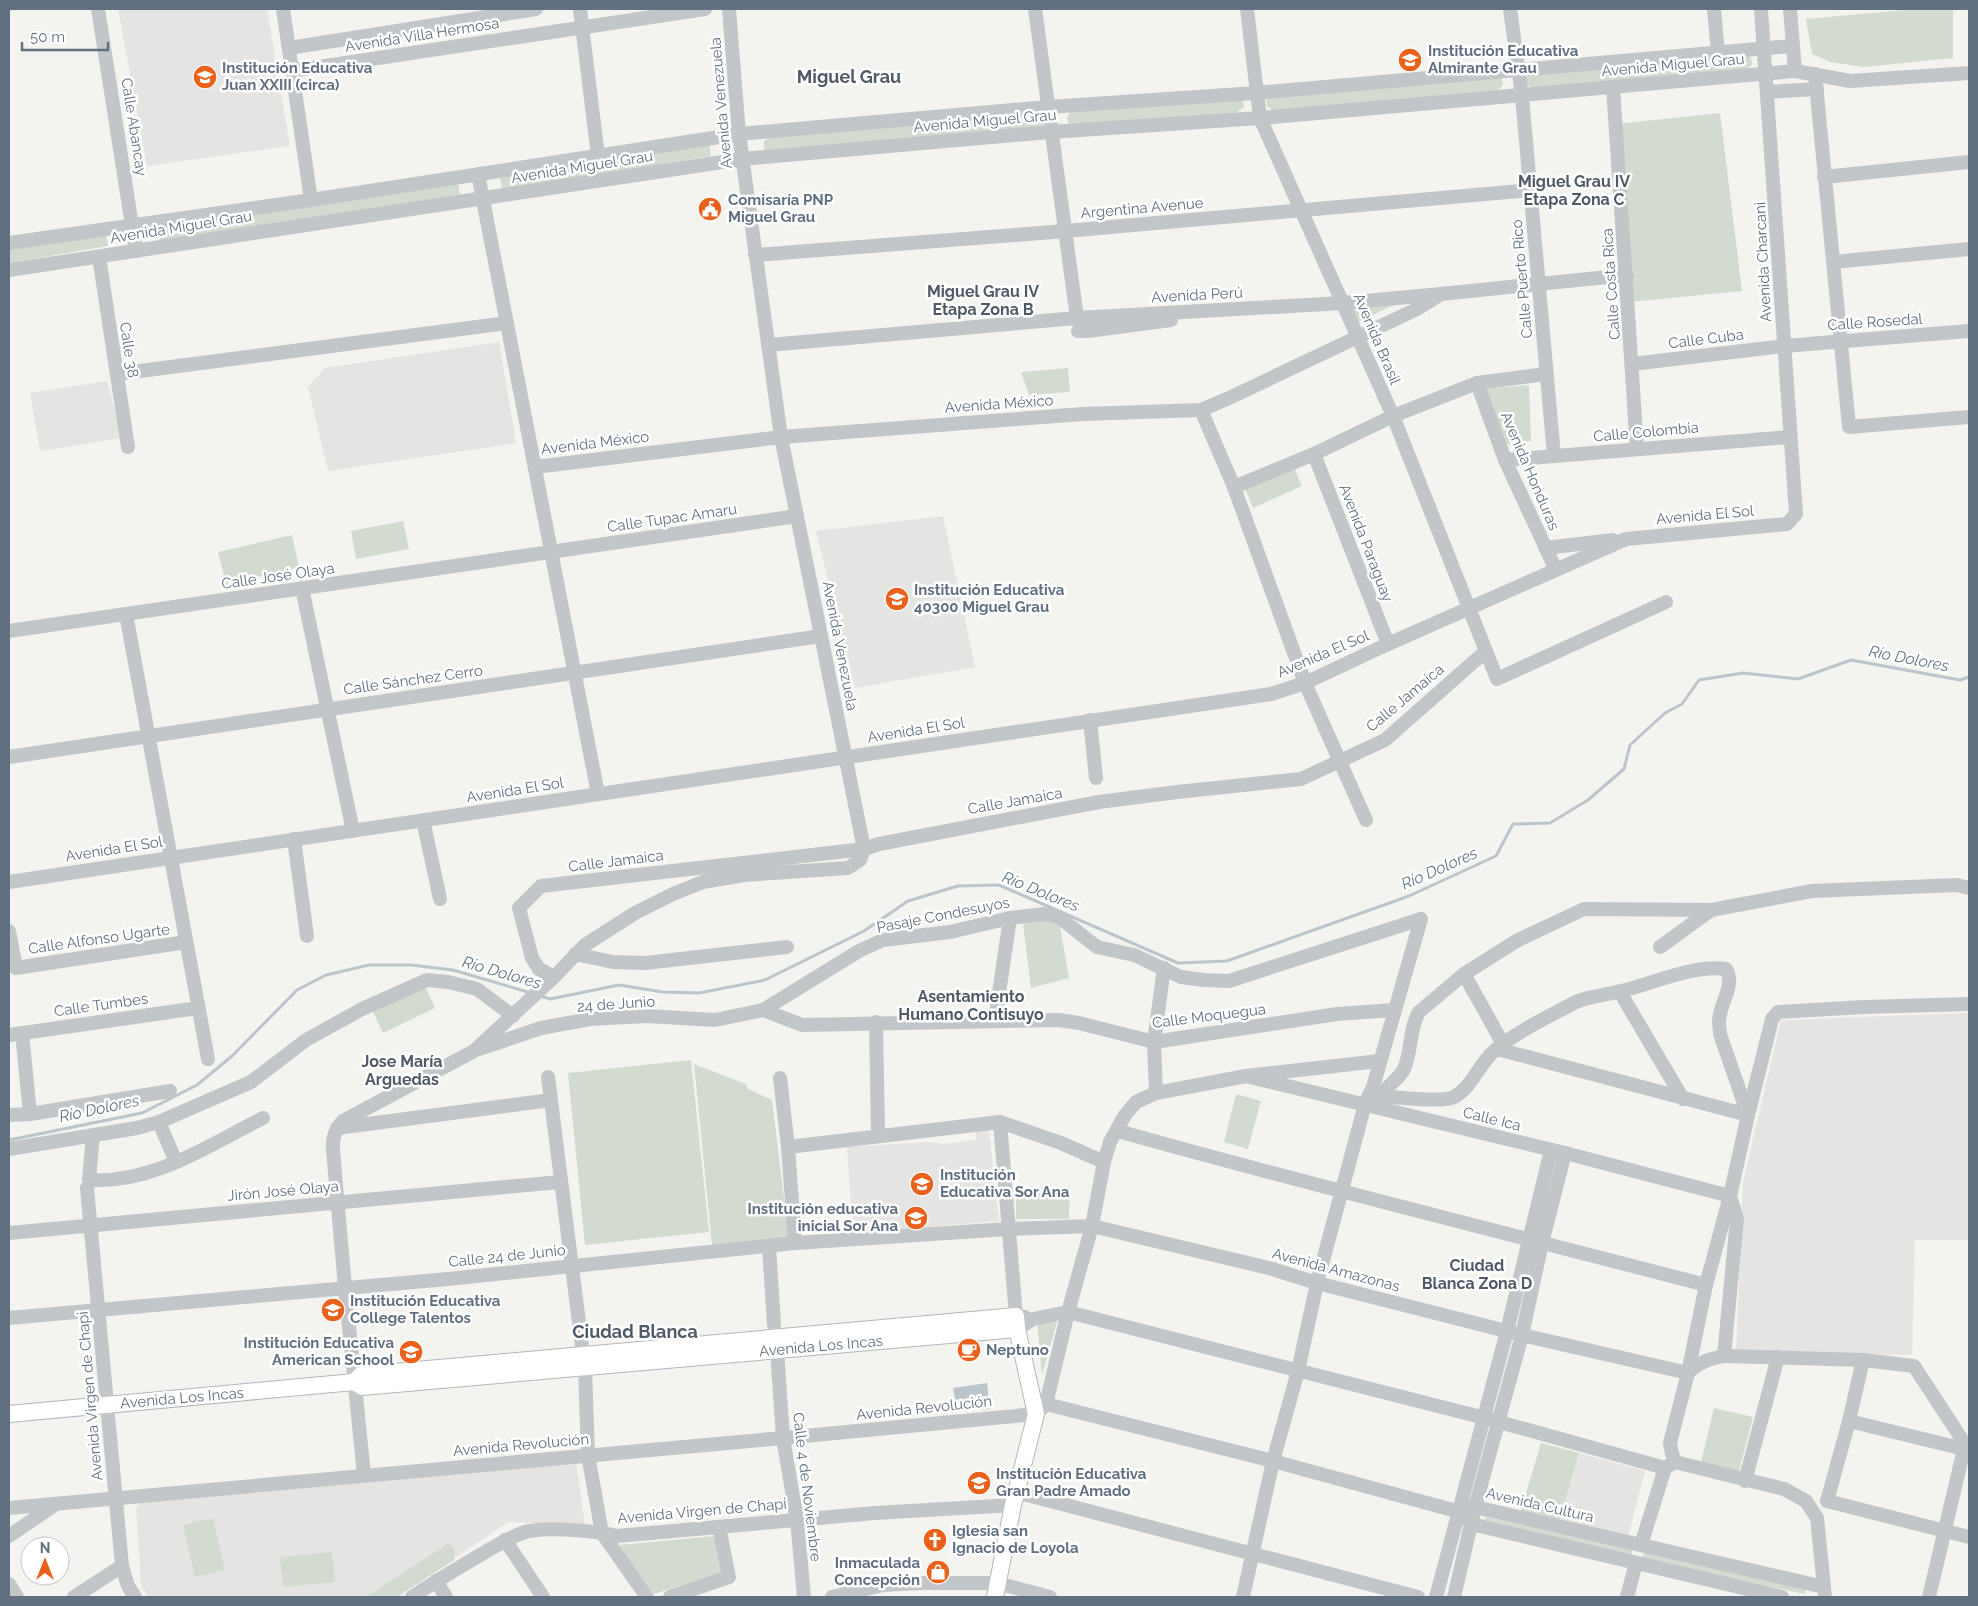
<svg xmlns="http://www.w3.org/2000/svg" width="1978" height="1606" font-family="Raleway,sans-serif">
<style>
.built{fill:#e4e5e3}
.green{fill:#d3dbd0}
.water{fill:#bbc5cb}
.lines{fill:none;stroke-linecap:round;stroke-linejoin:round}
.stream{stroke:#bbc5cb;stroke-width:3}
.major-casing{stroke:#b3b7bb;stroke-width:18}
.minor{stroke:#c3c6c9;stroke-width:14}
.major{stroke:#fff;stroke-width:16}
.labels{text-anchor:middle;stroke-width:5;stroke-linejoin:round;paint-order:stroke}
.street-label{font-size:15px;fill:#617081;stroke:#fff}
.poi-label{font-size:15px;font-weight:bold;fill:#617081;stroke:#fff;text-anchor:start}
.neighbourhood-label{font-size:16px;font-weight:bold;fill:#505a66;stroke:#fff}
.water-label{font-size:16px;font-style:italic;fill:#627986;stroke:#fff}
.quarter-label{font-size:18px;font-weight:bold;fill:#505a66;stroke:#fff}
</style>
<rect width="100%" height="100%" fill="#f3f4ef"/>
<!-- built -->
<g class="built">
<polygon points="118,9 267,9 290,146 147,166"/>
<polygon points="499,342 516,443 328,471 308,387 325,368"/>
<polygon points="107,381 123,438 40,451 30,393"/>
<polygon points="943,516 975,667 855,688 816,531"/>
<polygon points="1969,1013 1969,1240 1915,1240 1912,1355 1736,1353 1743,1182 1781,1020"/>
<polygon points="989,1130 999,1221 853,1233 847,1147 927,1142 942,1144 976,1140 976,1131"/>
<polygon points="1579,1453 1645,1471 1628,1537 1559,1522"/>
<polygon points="576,1463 585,1525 508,1522 397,1597 148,1597 141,1584 136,1508 140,1503"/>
</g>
<!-- green -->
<g class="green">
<polygon points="1916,9 1953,9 1953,58 1864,67 1830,62 1812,54 1806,19"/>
<polygon points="1745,54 1751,58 1752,65 1745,69 1533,88 1527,85 1526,78 1533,73"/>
<polygon points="1497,76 1502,79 1503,85 1498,90 1273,111 1267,106 1266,101 1271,96"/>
<polygon points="1236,97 1243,101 1244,107 1236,113 1075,127 1068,123 1067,117 1071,111"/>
<polygon points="1038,112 1043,116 1044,124 1039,128 771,153 764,149 764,141 772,136"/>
<polygon points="1720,113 1742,291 1630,302 1616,124"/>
<polygon points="709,143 711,156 503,191 500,178"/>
<polygon points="458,182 460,196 160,242 157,228"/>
<polygon points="106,233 108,246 9,263 9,249"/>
<polygon points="1400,302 1358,322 1349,304"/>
<polygon points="1068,368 1070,392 1029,395 1021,372"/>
<polygon points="1529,385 1531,441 1505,445 1484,389"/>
<polygon points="1292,462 1302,486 1253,508 1243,484"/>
<polygon points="403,521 409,549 356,559 351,531"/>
<polygon points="292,535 299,567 226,584 218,552"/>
<polygon points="1054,918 1059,921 1069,978 1031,988 1023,924"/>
<polygon points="425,986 435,1008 383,1033 372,1010"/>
<polygon points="691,1060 709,1232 585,1245 568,1073"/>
<polygon points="694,1064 746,1084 748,1089 772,1100 789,1239 712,1245"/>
<polygon points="1236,1094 1261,1101 1248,1149 1224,1142"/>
<polygon points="1016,1187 1070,1187 1069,1219 1016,1219"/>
<polygon points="1037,1321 1057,1322 1042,1375"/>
<polygon points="1714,1408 1753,1417 1739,1471 1701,1462"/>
<polygon points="1541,1443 1579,1453 1559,1522 1520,1513"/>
<polygon points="1485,1517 1633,1549 1631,1556 1485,1520"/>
<polygon points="213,1518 225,1570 195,1577 183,1525"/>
<polygon points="714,1536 721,1573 654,1594 628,1559 620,1545"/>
<polygon points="449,1543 455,1551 454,1560 397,1597 366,1597"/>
<polygon points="332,1552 335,1582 283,1587 280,1557"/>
<polygon points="1644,1552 1806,1589 1805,1594 1642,1559"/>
</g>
<!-- water -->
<polygon class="water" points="987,1383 990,1409 957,1411 953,1388"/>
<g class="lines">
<!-- stream -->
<g class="stream">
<polyline points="540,996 550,999 619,985 663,992 699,993 765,980 864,931 908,901 958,886 999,885 1178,963 1227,961 1409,896 1496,856 1513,824 1550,823 1588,800 1624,769 1630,745 1665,713 1682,704 1699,680 1743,673 1798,679 1851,660 1960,680 1969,677"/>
<polyline points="9,1140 142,1113 197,1085 232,1056 297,990 326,975 369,965 411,965 453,970 531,993"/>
</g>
<!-- major casing -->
<g class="major-casing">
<g id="major">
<polyline points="354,1382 361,1375 1016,1316 1017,1329 1036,1414 1013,1505 995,1597"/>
<polyline points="9,1414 354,1382 362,1387 1017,1329"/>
</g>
</g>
<!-- minor -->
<g class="minor">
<polyline points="98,9 136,251"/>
<polyline points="283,9 311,200"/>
<polyline points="580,9 598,156"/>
<polyline points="1035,9 1077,318"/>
<polyline points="1247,9 1260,118 1393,416 1497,679 1666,602"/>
<polyline points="1510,9 1522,96 1554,456"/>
<polyline points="1714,9 1718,53"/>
<polyline points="1790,9 1795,71"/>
<polyline points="289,48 536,9"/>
<polyline points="292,71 705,9"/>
<polyline points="1815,74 1849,427 1969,417"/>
<polyline points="1613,87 1637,449"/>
<polyline points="1767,92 1817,89"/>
<polyline points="478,174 598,794"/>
<polyline points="1824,177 1969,162"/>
<polyline points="9,243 311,200 739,134 1048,107 1256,93 1792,46"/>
<polyline points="755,255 1066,231 1531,190"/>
<polyline points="99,257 128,447"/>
<polyline points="1833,262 1969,249"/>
<polyline points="9,270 742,159 1050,132 1260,118 1795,71 1850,81 1969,73"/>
<polyline points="1078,331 1088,331 1171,320"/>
<polyline points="768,345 1077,318 1343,303 1441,294 1627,275"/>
<polyline points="1632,364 1784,346 1969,331"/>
<polyline points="117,374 507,323"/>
<polyline points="1477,383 1505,460 1556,570"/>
<polyline points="1201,410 1234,487 1305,683 1366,820"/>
<polyline points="1314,454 1388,644"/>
<polyline points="1505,460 1790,437"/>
<polyline points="535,467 781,437 1083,414 1201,410 1229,398 1417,309 1441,294"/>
<polyline points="1234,487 1314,454 1393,416 1477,383 1546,374"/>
<polyline points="1545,548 1613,540"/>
<polyline points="302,588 353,831"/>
<polyline points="126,614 208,1059"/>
<polyline points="9,631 797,516"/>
<polyline points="1090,720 1096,778"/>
<polyline points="9,757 821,636"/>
<polyline points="423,820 440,899"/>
<polyline points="294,839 307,936"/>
<polyline points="9,882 1271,694 1305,683 1388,644 1626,539 1787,524 1796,514 1761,9"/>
<polyline points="9,931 16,968 186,942"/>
<polyline points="1660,947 1711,910"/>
<polyline points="575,954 613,962 645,963 787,947"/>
<polyline points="1464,974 1503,1044"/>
<polyline points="554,977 539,969 532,958 519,908 541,886 864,849 879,844 1099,802 1177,792 1301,779 1385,740 1486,651"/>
<polyline points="1620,992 1683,1099"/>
<polyline points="763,1010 802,1025 1059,1020 1079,1023 1154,1042 1337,1014 1393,1010"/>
<polyline points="995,1021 1010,918"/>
<polyline points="876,1022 878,1135"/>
<polyline points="22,1033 30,1114"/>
<polyline points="9,1035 198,1008"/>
<polyline points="479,1049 541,1028 590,1019 647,1016 715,1020 763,1010 859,951 883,940 950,932 1010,918 1044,914 1059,917 1097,947 1134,955 1181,977 1204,980 1229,981 1421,919"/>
<polyline points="1497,1049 1748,1115"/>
<polyline points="548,1077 583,1354"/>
<polyline points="780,1078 788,1147 795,1243"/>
<polyline points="1156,1093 1154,1042 1164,968"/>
<path d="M1382,1096c4,-11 17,-16 22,-27 8,-18 5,-40 15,-57l45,-38 54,-34 66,-31 127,1 101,-19 145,-6 12,3"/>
<path d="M1374,1100l8,-4c14,1 61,7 72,1 17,-9 24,-30 37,-43 17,-18 62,-40 85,-52 14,-6 30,-7 45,-11 31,-7 73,-27 105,-22 10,16 -7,35 -7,53 0,4 1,8 1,12l28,81"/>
<polyline points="9,1115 30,1114 170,1091"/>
<polyline points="159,1122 176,1162"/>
<polyline points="1000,1122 1016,1316 1025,1317"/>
<polyline points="337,1128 551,1100"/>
<path d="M1118,1131c195,55 392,103 588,154"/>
<path d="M93,1135l-4,45c64,4 120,-35 174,-62"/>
<polyline points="788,1147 1000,1122 1061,1143 1104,1162"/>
<polyline points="9,1149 137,1128 159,1122 251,1082 306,1040 362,1009 427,980 448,982 477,989 513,1016"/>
<polyline points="87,1188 122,1566 128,1586 135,1597"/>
<polyline points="9,1233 560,1182"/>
<polyline points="769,1246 774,1325"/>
<path d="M9,1318l439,-39 347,-36 213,-14 84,-3 177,42 48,15 205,52 166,38c11,-11 21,-14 36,-17l13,-137 -7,-23 -165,-43 -319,-77"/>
<polyline points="1017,1329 1033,1319 1068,1312 1485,1418 1665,1468"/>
<polyline points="777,1350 783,1438 797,1520 804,1597"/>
<polyline points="1724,1356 1863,1360 1914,1366 1963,1441 1964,1449 1929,1597"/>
<polyline points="1863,1360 1849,1421 1827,1501 1969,1537"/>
<polyline points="585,1368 588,1455 602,1533 647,1597"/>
<polyline points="1046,1404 1273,1461 1460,1512"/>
<polyline points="1849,1421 1964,1449"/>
<polyline points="1675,1462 1672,1454 1670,1443 1688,1373 1706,1285 1730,1196 1748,1115 1772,1019 1778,1012 1864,1007 1969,1004"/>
<polyline points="1675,1462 1784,1489 1806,1501 1817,1518 1825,1597"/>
<path d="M364,1475l-19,-188 -12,-137c-1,-12 2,-20 10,-29l131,-70 80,-74 31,-32 50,-32 38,-19 30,-12 42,-7 103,-7 12,-8 4,-11 -83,-412 -42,-303 -10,-125"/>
<polyline points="1745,1481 1778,1357"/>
<polyline points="1016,1492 1418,1597"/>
<polyline points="9,1508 783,1438 1036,1414 1046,1404 1068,1312 1092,1226 1104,1162 1110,1142 1125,1115 1136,1102 1156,1093 1246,1076 1379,1061"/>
<polyline points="1468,1509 1475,1507 1824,1587"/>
<polyline points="1466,1518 1471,1524 1782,1597"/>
<polyline points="9,1536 56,1504"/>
<polyline points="505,1540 543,1597"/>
<polyline points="1641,1545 1665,1468 1673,1463"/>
<polyline points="436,1581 446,1597"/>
<polyline points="9,1584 17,1597"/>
<polyline points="74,1597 122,1566"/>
<path d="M412,1597c22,-15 45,-28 68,-42 15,-8 29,-18 45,-23 21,-6 70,-1 92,4l258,-23 138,-8"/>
<polyline points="670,1597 729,1577 719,1527"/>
<polyline points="832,1597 883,1585 920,1583 997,1583 1050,1597"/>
<polyline points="1243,1597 1273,1461 1298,1371 1317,1283 1365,1104 1373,1087 1421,919"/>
<polyline points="1436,1597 1507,1331 1551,1150"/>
<polyline points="1454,1597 1475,1507 1522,1335 1542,1243 1565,1153"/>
<polyline points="1627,1597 1636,1563"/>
</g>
<!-- major -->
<use href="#major" class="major"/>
</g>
<!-- icons -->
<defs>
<g id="school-disc" transform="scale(1.25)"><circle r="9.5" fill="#e9611a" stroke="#fff"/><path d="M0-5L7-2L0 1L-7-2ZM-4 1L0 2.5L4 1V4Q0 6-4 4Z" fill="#fff"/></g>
<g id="civic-disc" transform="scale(1.25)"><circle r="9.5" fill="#e9611a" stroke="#fff"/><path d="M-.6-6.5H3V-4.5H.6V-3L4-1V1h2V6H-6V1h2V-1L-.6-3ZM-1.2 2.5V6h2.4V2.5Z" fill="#fff"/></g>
<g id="cafe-disc" transform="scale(1.25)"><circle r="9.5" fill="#e9611a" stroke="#fff"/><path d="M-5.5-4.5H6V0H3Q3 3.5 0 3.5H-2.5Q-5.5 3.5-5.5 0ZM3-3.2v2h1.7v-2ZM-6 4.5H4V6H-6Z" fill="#fff"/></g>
<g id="church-disc" transform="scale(1.25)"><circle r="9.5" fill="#e9611a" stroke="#fff"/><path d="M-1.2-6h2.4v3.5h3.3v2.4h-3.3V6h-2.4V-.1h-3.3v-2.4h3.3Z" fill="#fff"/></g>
<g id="shop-disc" transform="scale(1.25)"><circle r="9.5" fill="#e9611a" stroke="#fff"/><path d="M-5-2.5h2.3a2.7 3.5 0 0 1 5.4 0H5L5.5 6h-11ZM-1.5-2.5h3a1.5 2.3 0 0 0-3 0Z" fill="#fff"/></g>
</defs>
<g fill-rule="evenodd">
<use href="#school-disc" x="1410" y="60"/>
<use href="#school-disc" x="205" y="77"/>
<use href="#civic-disc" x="710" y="209"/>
<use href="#school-disc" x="897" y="599"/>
<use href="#school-disc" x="922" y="1184"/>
<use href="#school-disc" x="916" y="1218"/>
<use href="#school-disc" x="333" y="1310"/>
<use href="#cafe-disc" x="969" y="1350"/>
<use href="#school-disc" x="411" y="1352"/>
<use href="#school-disc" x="979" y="1483"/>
<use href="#church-disc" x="935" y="1540"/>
<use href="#shop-disc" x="938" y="1572"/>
</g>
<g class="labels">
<!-- street labels -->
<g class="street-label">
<text transform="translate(422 35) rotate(-9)" y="5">Avenida Villa Hermosa</text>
<text transform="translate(1673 65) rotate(-5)" y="5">Avenida Miguel Grau</text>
<text transform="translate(721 103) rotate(-95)" y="5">Avenida Venezuela</text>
<text transform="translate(985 121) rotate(-5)" y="5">Avenida Miguel Grau</text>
<text transform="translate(134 127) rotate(81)" y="5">Calle Abancay</text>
<text transform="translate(582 167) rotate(-9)" y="5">Avenida Miguel Grau</text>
<text transform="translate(1142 208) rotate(-5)" y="5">Argentina Avenue</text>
<text transform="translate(181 227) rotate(-9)" y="5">Avenida Miguel Grau</text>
<text transform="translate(1763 262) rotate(-93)" y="5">Avenida Charcani</text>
<text transform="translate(1522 279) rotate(-95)" y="5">Calle Puerto Rico</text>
<text transform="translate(1611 284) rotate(-94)" y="5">Calle Costa Rica</text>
<text transform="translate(1197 295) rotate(-3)" y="5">Avenida Perú</text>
<text transform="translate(1875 322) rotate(-4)" y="5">Calle Rosedal</text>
<text transform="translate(1377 339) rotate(67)" y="5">Avenida Brasil</text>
<text transform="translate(1706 339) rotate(-7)" y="5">Calle Cuba</text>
<text transform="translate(129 350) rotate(81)" y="5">Calle 38</text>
<text transform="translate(999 404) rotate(-4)" y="5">Avenida México</text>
<text transform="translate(1646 432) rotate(-5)" y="5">Calle Colombia</text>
<text transform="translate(595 443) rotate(-7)" y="5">Avenida México</text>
<text transform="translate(1530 471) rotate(67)" y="5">Avenida Honduras</text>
<text transform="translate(1705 515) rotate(-5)" y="5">Avenida El Sol</text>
<text transform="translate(672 518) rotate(-8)" y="5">Calle Tupac Amaru</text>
<text transform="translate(1366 543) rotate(69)" y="5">Avenida Paraguay</text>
<text transform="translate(278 576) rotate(-8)" y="5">Calle José Olaya</text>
<text transform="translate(840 646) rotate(79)" y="5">Avenida Venezuela</text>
<text transform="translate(1323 654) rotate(-23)" y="5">Avenida El Sol</text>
<text transform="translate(413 680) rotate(-8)" y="5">Calle Sánchez Cerro</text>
<text transform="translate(1405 698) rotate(-40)" y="5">Calle Jamaica</text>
<text transform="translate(916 730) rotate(-9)" y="5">Avenida El Sol</text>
<text transform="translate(515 790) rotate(-9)" y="5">Avenida El Sol</text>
<text transform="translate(1015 801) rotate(-10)" y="5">Calle Jamaica</text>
<text transform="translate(114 849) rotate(-9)" y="5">Avenida El Sol</text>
<text transform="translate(616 861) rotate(-7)" y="5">Calle Jamaica</text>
<text transform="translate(943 915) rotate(-11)" y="5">Pasaje Condesuyos</text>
<text transform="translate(99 939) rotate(-8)" y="5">Calle Alfonso Ugarte</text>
<text transform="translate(616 1004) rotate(-4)" y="5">24 de Junio</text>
<text transform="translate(101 1005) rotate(-8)" y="5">Calle Tumbes</text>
<text transform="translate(1209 1016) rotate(-7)" y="5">Calle Moquegua</text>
<text transform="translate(1492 1119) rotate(14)" y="5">Calle Ica</text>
<text transform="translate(283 1191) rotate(-5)" y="5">Jirón José Olaya</text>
<text transform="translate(507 1256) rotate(-6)" y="5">Calle 24 de Junio</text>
<text transform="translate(1336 1270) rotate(15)" y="5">Avenida Amazonas</text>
<text transform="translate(821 1346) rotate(-5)" y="5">Avenida Los Incas</text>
<text transform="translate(90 1396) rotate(-95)" y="5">Avenida Virgen de Chapi</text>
<text transform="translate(182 1398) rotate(-5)" y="5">Avenida Los Incas</text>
<text transform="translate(924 1408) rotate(-6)" y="5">Avenida Revolución</text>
<text transform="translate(521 1445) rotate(-5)" y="5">Avenida Revolución</text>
<text transform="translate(807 1487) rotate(83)" y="5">Calle 4 de Noviembre</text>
<text transform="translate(1540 1505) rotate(13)" y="5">Avenida Cultura</text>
<text transform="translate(702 1511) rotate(-5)" y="5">Avenida Virgen de Chapi</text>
</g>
<!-- poi labels -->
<g class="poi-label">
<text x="1428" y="56">Institución Educativa<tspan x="1428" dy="17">Almirante Grau</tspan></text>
<text x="222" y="73">Institución Educativa<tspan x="222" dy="17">Juan XXIII (circa)</tspan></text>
<text x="728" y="205">Comisaría PNP<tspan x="728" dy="17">Miguel Grau</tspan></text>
<text x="914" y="595">Institución Educativa<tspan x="914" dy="17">40300 Miguel Grau</tspan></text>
<text x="940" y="1180">Institución<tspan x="940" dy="17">Educativa Sor Ana</tspan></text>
<text x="898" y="1214" text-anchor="end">Institución educativa<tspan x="898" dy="17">inicial Sor Ana</tspan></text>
<text x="350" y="1306">Institución Educativa<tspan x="350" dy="17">College Talentos</tspan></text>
<text x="394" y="1348" text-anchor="end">Institución Educativa<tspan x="394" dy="17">American School</tspan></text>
<text x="986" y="1355">Neptuno</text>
<text x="996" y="1479">Institución Educativa<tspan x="996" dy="17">Gran Padre Amado</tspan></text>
<text x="952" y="1536">Iglesia san<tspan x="952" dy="17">Ignacio de Loyola</tspan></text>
<text x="920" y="1568" text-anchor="end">Inmaculada<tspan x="920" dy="17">Concepción</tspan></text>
</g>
<!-- neighbourhood labels -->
<g class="neighbourhood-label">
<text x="1574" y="187">Miguel Grau IV<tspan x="1574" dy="18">Etapa Zona C</tspan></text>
<text x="983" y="297">Miguel Grau IV<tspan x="983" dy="18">Etapa Zona B</tspan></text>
<text x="971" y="1002">Asentamiento<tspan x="971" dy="18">Humano Contisuyo</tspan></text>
<text x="402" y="1067">Jose María<tspan x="402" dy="18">Arguedas</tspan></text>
<text x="1477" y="1271">Ciudad<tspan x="1477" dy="18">Blanca Zona D</tspan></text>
</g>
<!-- water labels -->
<g class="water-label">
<text transform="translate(1909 658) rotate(11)" y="6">Río Dolores</text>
<text transform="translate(1439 868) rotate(-24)" y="6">Río Dolores</text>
<text transform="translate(1041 891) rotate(22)" y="6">Río Dolores</text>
<text transform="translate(502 972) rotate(16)" y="6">Río Dolores</text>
<text transform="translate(99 1108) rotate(-12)" y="6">Río Dolores</text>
</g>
<!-- quarter labels -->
<g class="quarter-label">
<text x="849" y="83">Miguel Grau</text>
<text x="635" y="1338">Ciudad Blanca</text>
</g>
</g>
<!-- border -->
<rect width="1978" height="1606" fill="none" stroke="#617081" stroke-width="20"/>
<!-- north arrow -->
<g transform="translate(45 1561)"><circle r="24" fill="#ffffff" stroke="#c0c6cd"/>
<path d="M0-4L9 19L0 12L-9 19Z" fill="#e9611a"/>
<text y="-8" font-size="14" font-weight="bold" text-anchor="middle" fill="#617081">N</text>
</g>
<!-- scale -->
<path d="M22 42v8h86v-8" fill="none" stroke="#617081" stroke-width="2.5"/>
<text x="30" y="42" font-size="15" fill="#617081" stroke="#ffffff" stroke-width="4" paint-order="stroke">50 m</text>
</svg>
